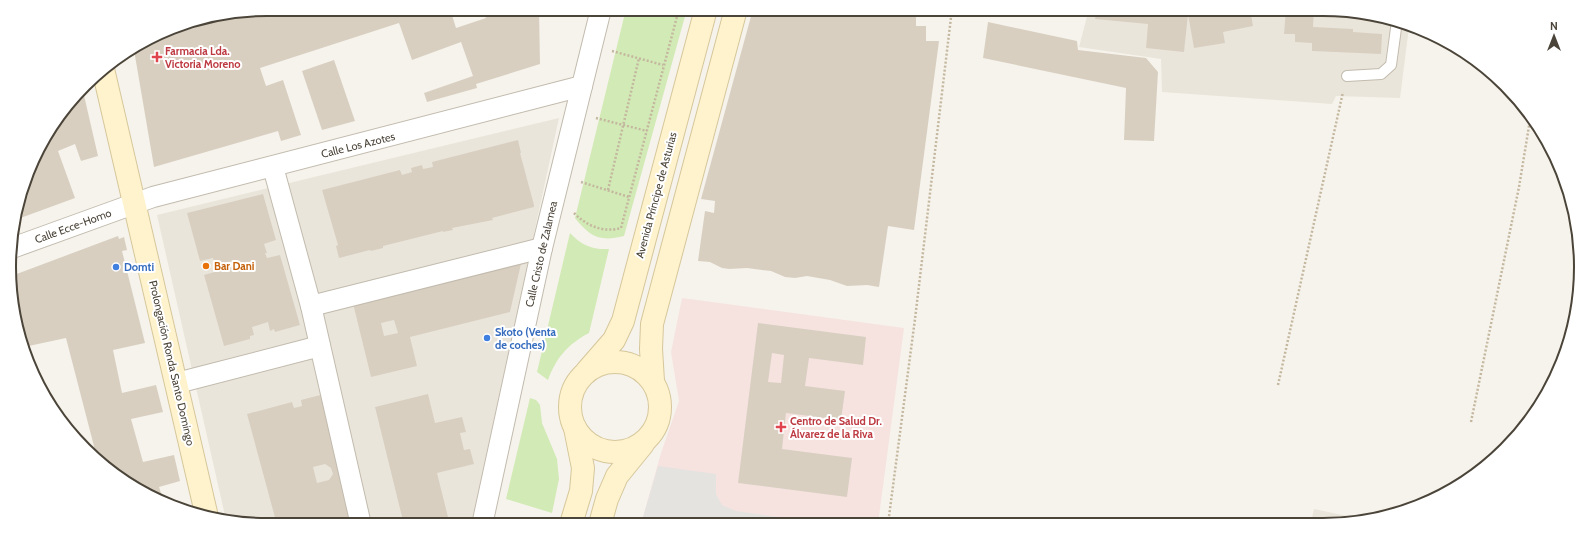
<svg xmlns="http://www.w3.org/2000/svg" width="1590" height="534" font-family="Cabin,sans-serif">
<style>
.residential{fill:#eae5da}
.medical{fill:#f6e3e0}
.green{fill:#d2eab5}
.parking{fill:#e5e3e0}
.building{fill:#d8cfc1;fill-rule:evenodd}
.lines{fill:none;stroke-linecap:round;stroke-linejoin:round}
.lane-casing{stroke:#c2bbae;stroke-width:12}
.street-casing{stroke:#c2bbae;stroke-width:22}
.secondary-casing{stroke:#d6c79b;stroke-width:24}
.path{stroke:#c4b79f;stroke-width:2.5;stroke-dasharray:2 2;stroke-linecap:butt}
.lane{stroke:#fff;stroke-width:10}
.street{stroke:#fff;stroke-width:20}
.secondary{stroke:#fff3cd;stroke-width:22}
.health-dot{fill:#e0444e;stroke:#fff;stroke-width:1.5}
.food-dot{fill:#e8710a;stroke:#fff;stroke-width:1.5}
.shop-dot{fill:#3f7fe0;stroke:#fff;stroke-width:1.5}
.labels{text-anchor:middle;stroke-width:4;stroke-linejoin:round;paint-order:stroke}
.health-label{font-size:11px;font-weight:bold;fill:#be3a42;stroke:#fff;text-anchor:start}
.street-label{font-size:11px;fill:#4b4439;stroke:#fff}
.food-label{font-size:11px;font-weight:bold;fill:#c56008;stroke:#fff;text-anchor:start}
.shop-label{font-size:11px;font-weight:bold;fill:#366cbe;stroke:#fff;text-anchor:start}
.rim{fill:none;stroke:#4b4439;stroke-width:2}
</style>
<rect width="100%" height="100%" fill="#f6f3ec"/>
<!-- residential -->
<g class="residential">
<polygon points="1089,9 1323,9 1390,18 1409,27 1400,98 1336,96 1332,104 1162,92 1161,59 1079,47"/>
<polygon points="559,118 471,525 267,525 226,520 157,215"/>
<polygon points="1314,509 1366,520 1357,523 1311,523"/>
</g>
<!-- medical -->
<polygon class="medical" points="682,298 904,328 878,524 641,524 661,453 679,401 671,352"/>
<!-- green -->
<g class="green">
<path d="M626,9h61l-63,227c-24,6 -34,1 -49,-18z"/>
<path d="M570,233c11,12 23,17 39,16l-20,84c-21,11 -33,25 -41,47l-11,-8z"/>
<polygon points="530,398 536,400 540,405 542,423 557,459 559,479 552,513 506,499"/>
</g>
<!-- parking -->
<polygon class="parking" points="658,466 716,474 716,494 722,505 736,511 828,524 641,524"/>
<!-- building -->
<g class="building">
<polygon points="267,9 468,9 452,15 456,28 486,18 483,9 539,9 540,64 476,84 477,88 427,102 424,93 473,76 461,42 412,60 399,23 260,68 266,86 283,80 301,135 281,141 278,131 154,167 134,50 144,44 224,18"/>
<polygon points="753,9 916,9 916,26 926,26 926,41 939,41 914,230 888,226 879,287 867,285 847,286 830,280 807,276 795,278 785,277 771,271 747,268 729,269 722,268 710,262 698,261 705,211 714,213 715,201 701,199"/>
<polygon points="1101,9 1141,9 1188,14 1184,52 1146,48 1148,24 1095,19 1096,15"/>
<polygon points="1215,9 1250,9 1253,26 1223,32 1225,43 1194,48 1188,14"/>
<polygon points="1286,9 1314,9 1313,27 1353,29 1353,32 1382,34 1381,54 1312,51 1312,43 1295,42 1295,34 1284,34"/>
<polygon points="988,22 1077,41 1078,50 1146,58 1158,72 1154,141 1124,140 1126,88 983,58"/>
<polygon points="334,60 355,121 322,130 302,71"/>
<polygon points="83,91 98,156 81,161 75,144 58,151 75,198 15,220 36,153"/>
<polygon points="518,140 521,153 520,153 534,205 534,207 492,218 493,220 452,228 453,230 443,232 443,231 383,246 383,248 371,251 370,250 339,258 336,246 338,245 322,190 400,170 402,175 412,172 411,168 422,165 423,169 433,167 432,162"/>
<polygon points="263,194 276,240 264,244 267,253 265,253 267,258 280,255 300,325 275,332 274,329 270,331 268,322 252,327 254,335 250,336 250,339 224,346 204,275 218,271 217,266 215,266 213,258 200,261 187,213"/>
<polygon points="118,236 119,239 124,237 127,250 122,251 145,343 113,350 122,393 156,385 163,412 131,419 143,462 174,455 180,481 159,487 163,499 123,481 96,454 66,338 24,347 18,334 14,275"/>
<path d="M526,242l-16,70 -100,25 7,29 -46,11 -22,-90zM394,320l4,13 -14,3 -3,-13z"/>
<path d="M758,323l108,14 -3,28 -54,-7 -4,28 40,5 -4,29 -55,-7 -4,36 70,9 -5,39 -109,-14zM772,353l12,2 -3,28 -13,-1z"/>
<path d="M324,394l4,15 -4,1 34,115h-81l-30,-111 45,-12 2,6 8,-2 -1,-6zM325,464l6,4 2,6 -4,6 -12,3 -4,-16z"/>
<polygon points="428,394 435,423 462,417 466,432 460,433 464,450 470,449 474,464 437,473 450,525 404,525 375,407"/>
</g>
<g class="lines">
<!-- lane casing -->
<g class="lane-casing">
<polyline id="lane" points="1347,76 1381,74 1391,65 1397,21"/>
</g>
<!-- street casing -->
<g class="street-casing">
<g id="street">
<polyline points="273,167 311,306 361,525"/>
<polyline points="12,248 153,197 582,86"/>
<polyline points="311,306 542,248"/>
<polyline points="177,383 320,346"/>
<polyline points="482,525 542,248 601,9"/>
</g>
</g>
<!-- secondary casing -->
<g class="secondary-casing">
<g id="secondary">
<polyline points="103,69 207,517"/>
<circle cx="615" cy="407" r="45"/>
<polyline points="587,371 614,340 623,321 706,9"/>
<polyline points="653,381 651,349 652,324 736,9"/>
<polyline points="571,524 581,491 583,468 575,428"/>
<polyline points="600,524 607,499 617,476 643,444"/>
</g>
</g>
<!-- path -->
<g class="path">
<polyline points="612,51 663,65"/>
<polyline points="596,118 647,131"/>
<polyline points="581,182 629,197"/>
<polyline points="608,190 639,58"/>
<path d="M574,213c13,13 29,20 47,15l58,-219"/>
<polyline points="1278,385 1343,92"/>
<polyline points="1471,422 1519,187 1530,120"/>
<polyline points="888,524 915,319 952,9"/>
</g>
<!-- lane -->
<use href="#lane" class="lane"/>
<!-- street -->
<use href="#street" class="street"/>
<!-- secondary -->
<use href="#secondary" class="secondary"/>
</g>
<!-- markers -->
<g class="health-dot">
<path d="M155 51h4v4h4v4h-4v4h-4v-4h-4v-4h4z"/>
<path d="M779 421h4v4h4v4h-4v4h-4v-4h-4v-4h4z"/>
</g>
<circle class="food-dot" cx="206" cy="266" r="4"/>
<g class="shop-dot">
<circle cx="116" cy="267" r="4"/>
<circle cx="487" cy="338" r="4"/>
</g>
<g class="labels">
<!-- health labels -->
<g class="health-label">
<text x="165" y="55">Farmacia Lda.<tspan x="165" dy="13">Victoria Moreno</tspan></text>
<text x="790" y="425">Centro de Salud Dr.<tspan x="790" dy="13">Álvarez de la Riva</tspan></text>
</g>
<!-- street labels -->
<g class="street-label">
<text transform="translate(358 145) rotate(-14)" y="4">Calle Los Azotes</text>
<text transform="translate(656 195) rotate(-75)" y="4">Avenida Príncipe de Asturias</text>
<text transform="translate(73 226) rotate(-20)" y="4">Calle Ecce-Homo</text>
<text transform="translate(541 254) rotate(-77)" y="4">Calle Cristo de Zalamea</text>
<text transform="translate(172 363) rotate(77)" y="4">Prolongación Ronda Santo Domingo</text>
</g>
<!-- food labels -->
<g class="food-label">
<text x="214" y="270">Bar Dani</text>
</g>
<!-- shop labels -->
<g class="shop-label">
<text x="124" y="271">Domti</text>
<text x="495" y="336">Skoto (Venta<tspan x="495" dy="13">de coches)</tspan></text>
</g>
</g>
<!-- crop -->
<path d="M0 0H1590V534H0ZM267 16H1323A251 251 0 0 1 1574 267V267A251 251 0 0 1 1323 518H267A251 251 0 0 1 16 267V267A251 251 0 0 1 267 16Z" fill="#fff" fill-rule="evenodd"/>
<path class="rim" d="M267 16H1323A251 251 0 0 1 1574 267V267A251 251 0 0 1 1323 518H267A251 251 0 0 1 16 267V267A251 251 0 0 1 267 16Z"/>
<!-- north arrow -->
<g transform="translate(1554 36)" stroke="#ffffff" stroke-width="3" paint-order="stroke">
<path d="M0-3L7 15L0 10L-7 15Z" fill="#4b4439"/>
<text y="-6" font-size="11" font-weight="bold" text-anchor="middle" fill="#4b4439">N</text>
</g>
</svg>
